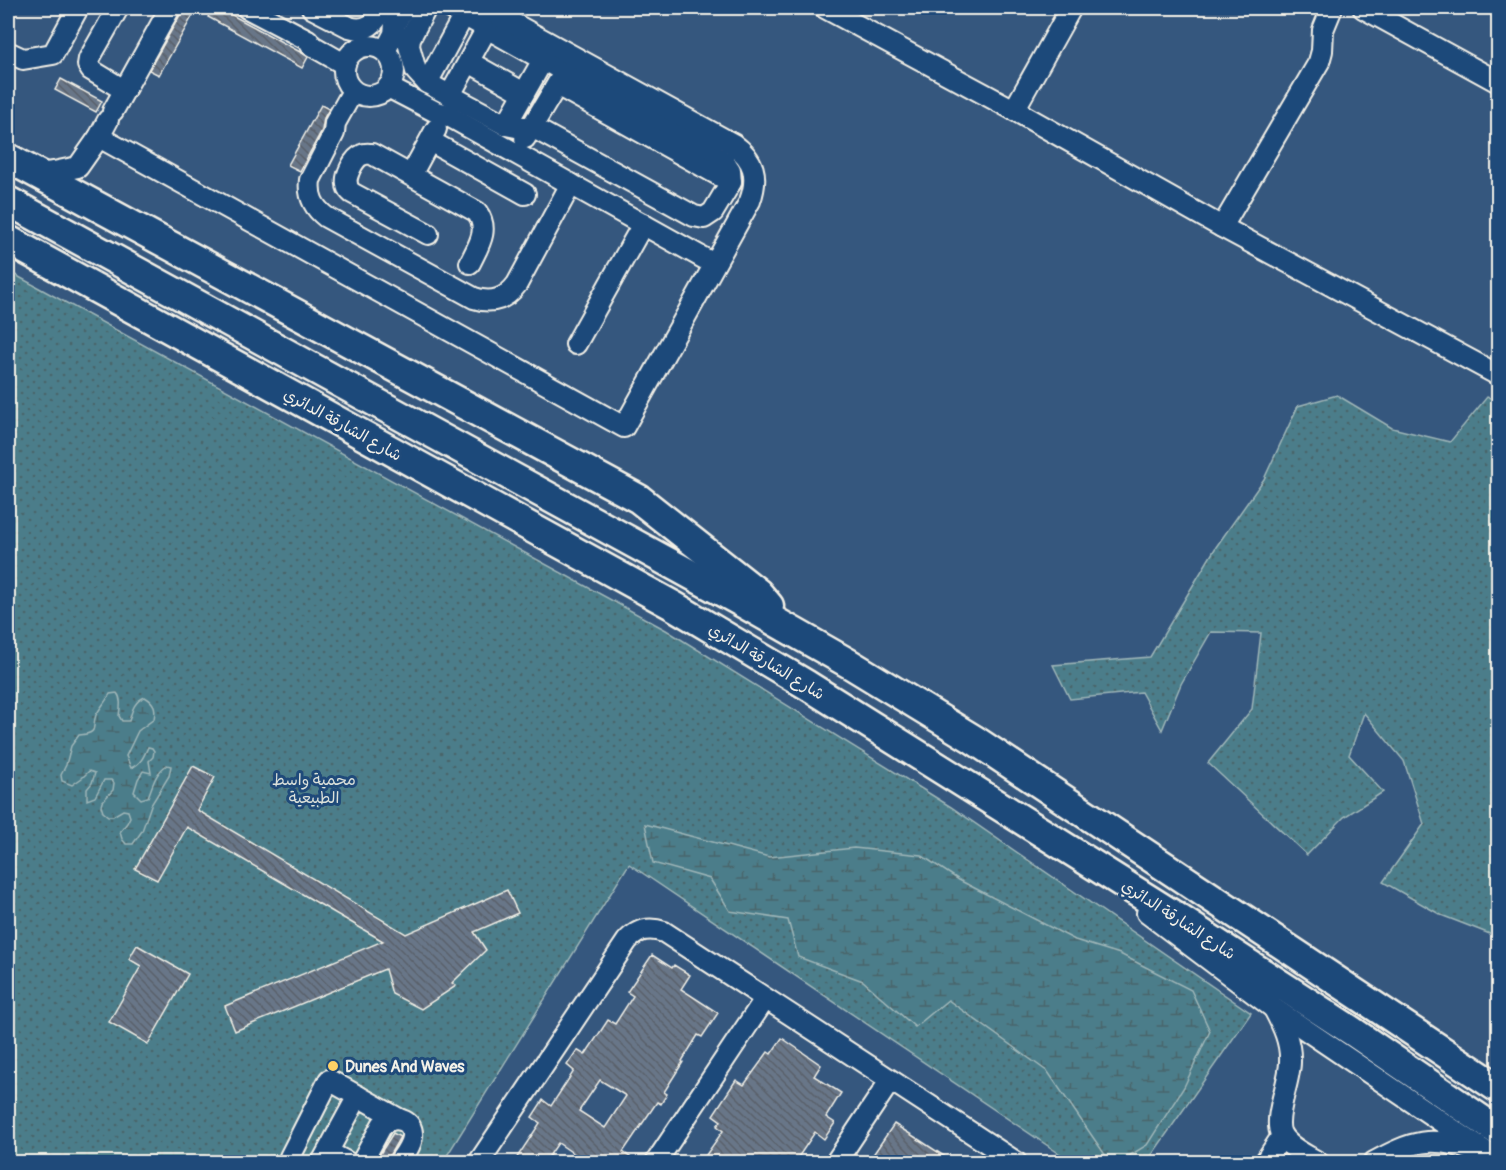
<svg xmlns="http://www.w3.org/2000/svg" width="1506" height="1170" font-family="Pangolin,'Playpen Sans Arabic',sans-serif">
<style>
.grass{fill:url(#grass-dots);stroke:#a0b7b9;stroke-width:1.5}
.wetland{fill:url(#wetland-marsh);stroke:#a0b7b9;stroke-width:1.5}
.building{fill:url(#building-back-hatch);stroke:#f4f1e8;stroke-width:1.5;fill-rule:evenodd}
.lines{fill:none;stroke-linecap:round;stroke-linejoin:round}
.minor-casing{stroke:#f4f1e8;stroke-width:24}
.highway-casing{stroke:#f4f1e8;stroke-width:33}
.minor{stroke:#1f4a7a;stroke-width:20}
.highway{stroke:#1f4a7a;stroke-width:28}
.poi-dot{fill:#ffd166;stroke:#1f4a7a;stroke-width:2}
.labels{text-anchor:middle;stroke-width:6;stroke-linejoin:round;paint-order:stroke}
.street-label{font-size:16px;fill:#f4f1e8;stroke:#1f4a7a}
.park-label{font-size:16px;fill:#dbe0da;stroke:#1f4a7a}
.poi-label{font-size:16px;font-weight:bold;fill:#f4f1e8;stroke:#1f4a7a;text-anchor:start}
</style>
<defs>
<pattern id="grass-dots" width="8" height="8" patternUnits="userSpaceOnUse" patternTransform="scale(1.5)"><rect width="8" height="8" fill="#4b7d8a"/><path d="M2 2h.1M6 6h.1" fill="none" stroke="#4a656b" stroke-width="1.8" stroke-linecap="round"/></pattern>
<pattern id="wetland-marsh" width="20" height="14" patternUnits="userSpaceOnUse" patternTransform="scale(1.5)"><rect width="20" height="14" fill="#4b7d8a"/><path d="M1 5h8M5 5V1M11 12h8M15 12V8" fill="none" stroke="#4a656b"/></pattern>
<pattern id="building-back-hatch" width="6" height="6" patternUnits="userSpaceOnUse" patternTransform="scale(1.5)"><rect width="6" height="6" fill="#687688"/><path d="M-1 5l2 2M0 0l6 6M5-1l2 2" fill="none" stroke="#5a616a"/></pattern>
</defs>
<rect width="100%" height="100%" fill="#35577e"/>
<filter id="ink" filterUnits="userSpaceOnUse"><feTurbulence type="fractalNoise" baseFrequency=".0167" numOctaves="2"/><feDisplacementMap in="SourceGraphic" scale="12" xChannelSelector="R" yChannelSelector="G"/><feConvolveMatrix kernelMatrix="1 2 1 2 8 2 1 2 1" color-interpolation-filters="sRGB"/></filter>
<g filter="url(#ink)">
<!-- grass -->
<g class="grass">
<polygon points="8,271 666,630 951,807 1251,1013 1147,1162 1072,1162 629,864 443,1162 8,1162"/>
<polygon points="1337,395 1392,428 1450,442 1487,397 1498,400 1498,938 1495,936 1441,915 1383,882 1424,824 1404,761 1364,713 1349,755 1383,792 1344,817 1307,855 1208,763 1252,709 1261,633 1211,632 1181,684 1162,730 1141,692 1070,699 1053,665 1150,657 1216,547 1264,479 1298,406"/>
</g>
<!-- wetland -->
<g class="wetland">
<path d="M117,693c5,6 3,15 2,23l3,5h7c3,-10 5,-20 16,-24 10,6 11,11 9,22l-16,12 -12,25 5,12c10,-4 13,-12 17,-21l4,1 2,3 -1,6 -4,4 2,12 -8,-2 -5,8 -4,13 7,7 7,-2c5,-12 7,-24 19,-32l4,1 -2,10 -18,29 -9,26 -9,13h-7l-4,-5 -2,-7 7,-9 3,-6 -2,-6 -5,-1 -10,6h-5l-5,-4 -2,-6 1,-4 11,-12 1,-7 -3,-3h-7l-9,17 -8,3v-11l5,-6 3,-10 -6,-2 -7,7 -10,7 -10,-4 -1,-6 5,-10 5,-19 8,-11c21,-2 12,-7 17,-20 4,-7 10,-14 14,-21z"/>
<polygon points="645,824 769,857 854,848 921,855 959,880 1075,940 1120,954 1191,990 1210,1031 1184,1087 1147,1145 1119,1162 1110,1162 1048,1072 948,1000 915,1027 863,981 798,957 788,920 730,911 710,879 653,863"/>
</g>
<!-- building -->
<g class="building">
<polygon points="213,8 219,8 302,53 308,57 302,68 208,17"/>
<polygon points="183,10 193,15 159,75 149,70"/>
<polygon points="61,79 102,101 96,112 55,90"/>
<polygon points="321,105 329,109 324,118 322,130 300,171 288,165"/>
<polygon points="193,766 215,777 197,810 406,934 507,890 518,913 474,932 486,950 452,983 456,986 421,1009 392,994 385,969 235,1031 225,1006 383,941 187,827 157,880 135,869"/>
<polygon points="137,945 188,974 148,1044 109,1022 141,966 129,959"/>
<path d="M652,955l20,13 2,-3 16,10 -9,14 37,24 -16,24 -4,-2 -16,26 1,1 -19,30 3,2 -6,10 -4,-2 -34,50 14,10h-51l-28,-19 -13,19h-31l26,-39 -8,-6 11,-17 8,6 23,-35 -7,-6 10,-15 8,5 23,-35 7,4 18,-28 -6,-4zM600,1080l26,16 -21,32 -26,-17z"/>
<polygon points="782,1038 821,1065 814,1076 841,1093 826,1117 835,1123 824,1139 815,1132 795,1162 701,1162 723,1131 717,1126 721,1121 713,1115 736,1080 744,1085 768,1052 771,1054"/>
<polygon points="894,1124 918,1139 953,1162 868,1162"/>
<polygon points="393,1133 400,1137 389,1156 387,1162 378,1157"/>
</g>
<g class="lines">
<!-- minor casing -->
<g class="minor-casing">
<g id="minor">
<polyline points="118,8 89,59 88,65 91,70 124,90"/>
<polyline points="247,8 308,40 311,45 344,64"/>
<path d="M312,8l37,19c16,5 29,-3 31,-19"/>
<polyline points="426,8 410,38 409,46 416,71 427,83 506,125 516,127 532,127 694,216 704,218 713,212 731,182 730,170 724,161 451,8"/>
<polyline points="825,8 1014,110 1222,227 1498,375"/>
<polyline points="1363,8 1498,82"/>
<circle cx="369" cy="71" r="25"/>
<polyline points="385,51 394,34 395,24 404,8"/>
<polyline points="8,52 23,59 53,54 78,8"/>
<polyline points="469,62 524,93"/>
<polyline points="427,83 464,15"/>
<polyline points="557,85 731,182"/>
<polyline points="388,87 436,112 445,114 714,264"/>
<path d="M353,91l-18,32 -1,10 -24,47c-2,16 3,27 16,37l148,81c18,6 32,1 43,-14l54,-100"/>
<polyline points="450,95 487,28"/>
<polyline points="1014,110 1071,8"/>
<polyline points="113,111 170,8"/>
<polyline points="506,125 543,60"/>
<path d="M99,137l525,290 126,-226c9,-25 4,-42 -17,-57l-248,-136"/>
<polyline points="525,138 564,73"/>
<polyline points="430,141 525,194"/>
<polyline points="37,174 54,172 78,167 99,137 108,120"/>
<polyline points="411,175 436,129"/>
<polyline points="1222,227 1319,62 1322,51 1323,30 1332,8"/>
<path d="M428,234l-76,-41c-3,-3 -5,-4 -5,-9 -2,-8 7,-26 15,-29 4,-2 6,-1 10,-1l105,58c13,18 1,34 -7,51"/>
<polyline points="576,344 643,224"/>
<polyline points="1147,913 1272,1007 1498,1160"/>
<path d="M1274,1009c9,17 17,33 16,53 0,20 -17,56 -9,72 7,13 25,21 37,28"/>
<polyline points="328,1152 347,1162"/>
<polyline points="292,1162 290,1157 329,1080 399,1119"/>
<polyline points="322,1162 358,1096"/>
<path d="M362,1162l20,-37c11,-10 32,-7 30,12 -1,9 -8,18 -13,25"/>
<path d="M479,1162l148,-221c11,-12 22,-14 37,-9l352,230"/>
<polyline points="656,1162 765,999"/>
<polyline points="836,1162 890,1081"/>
<polyline points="1265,1162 1282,1136"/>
<path d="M1374,1162c37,-20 58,-28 99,-11"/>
</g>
</g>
<!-- highway casing -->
<g class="highway-casing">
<g id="highway">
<polyline points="8,158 639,499 758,593 769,606"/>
<polyline points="8,201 741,602 850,664 973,739 1498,1088"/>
<polyline points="8,240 674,606 807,685 1175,916 1352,1031 1498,1131"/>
</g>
</g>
<!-- minor -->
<use href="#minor" class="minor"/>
<!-- highway -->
<use href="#highway" class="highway"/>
</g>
</g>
<!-- markers -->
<circle class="poi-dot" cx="333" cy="1066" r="6"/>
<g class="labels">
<!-- street labels -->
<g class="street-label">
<text transform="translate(343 424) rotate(29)" y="6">شارع الشارقة الدائري</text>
<text transform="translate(767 661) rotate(31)" y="6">شارع الشارقة الدائري</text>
<text transform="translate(1179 919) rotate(33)" y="6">شارع الشارقة الدائري</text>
</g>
<!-- park labels -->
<g class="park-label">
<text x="314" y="785">محمية واسط<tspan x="314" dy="18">الطبيعية</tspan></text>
</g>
<!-- poi labels -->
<g class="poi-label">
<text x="345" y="1072">Dunes And Waves</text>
</g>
</g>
<!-- margin -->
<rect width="1506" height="1170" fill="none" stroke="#1f4a7a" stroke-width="30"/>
<rect x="15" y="15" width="1476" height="1140" fill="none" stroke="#f4f1e8" stroke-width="2" filter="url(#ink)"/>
</svg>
